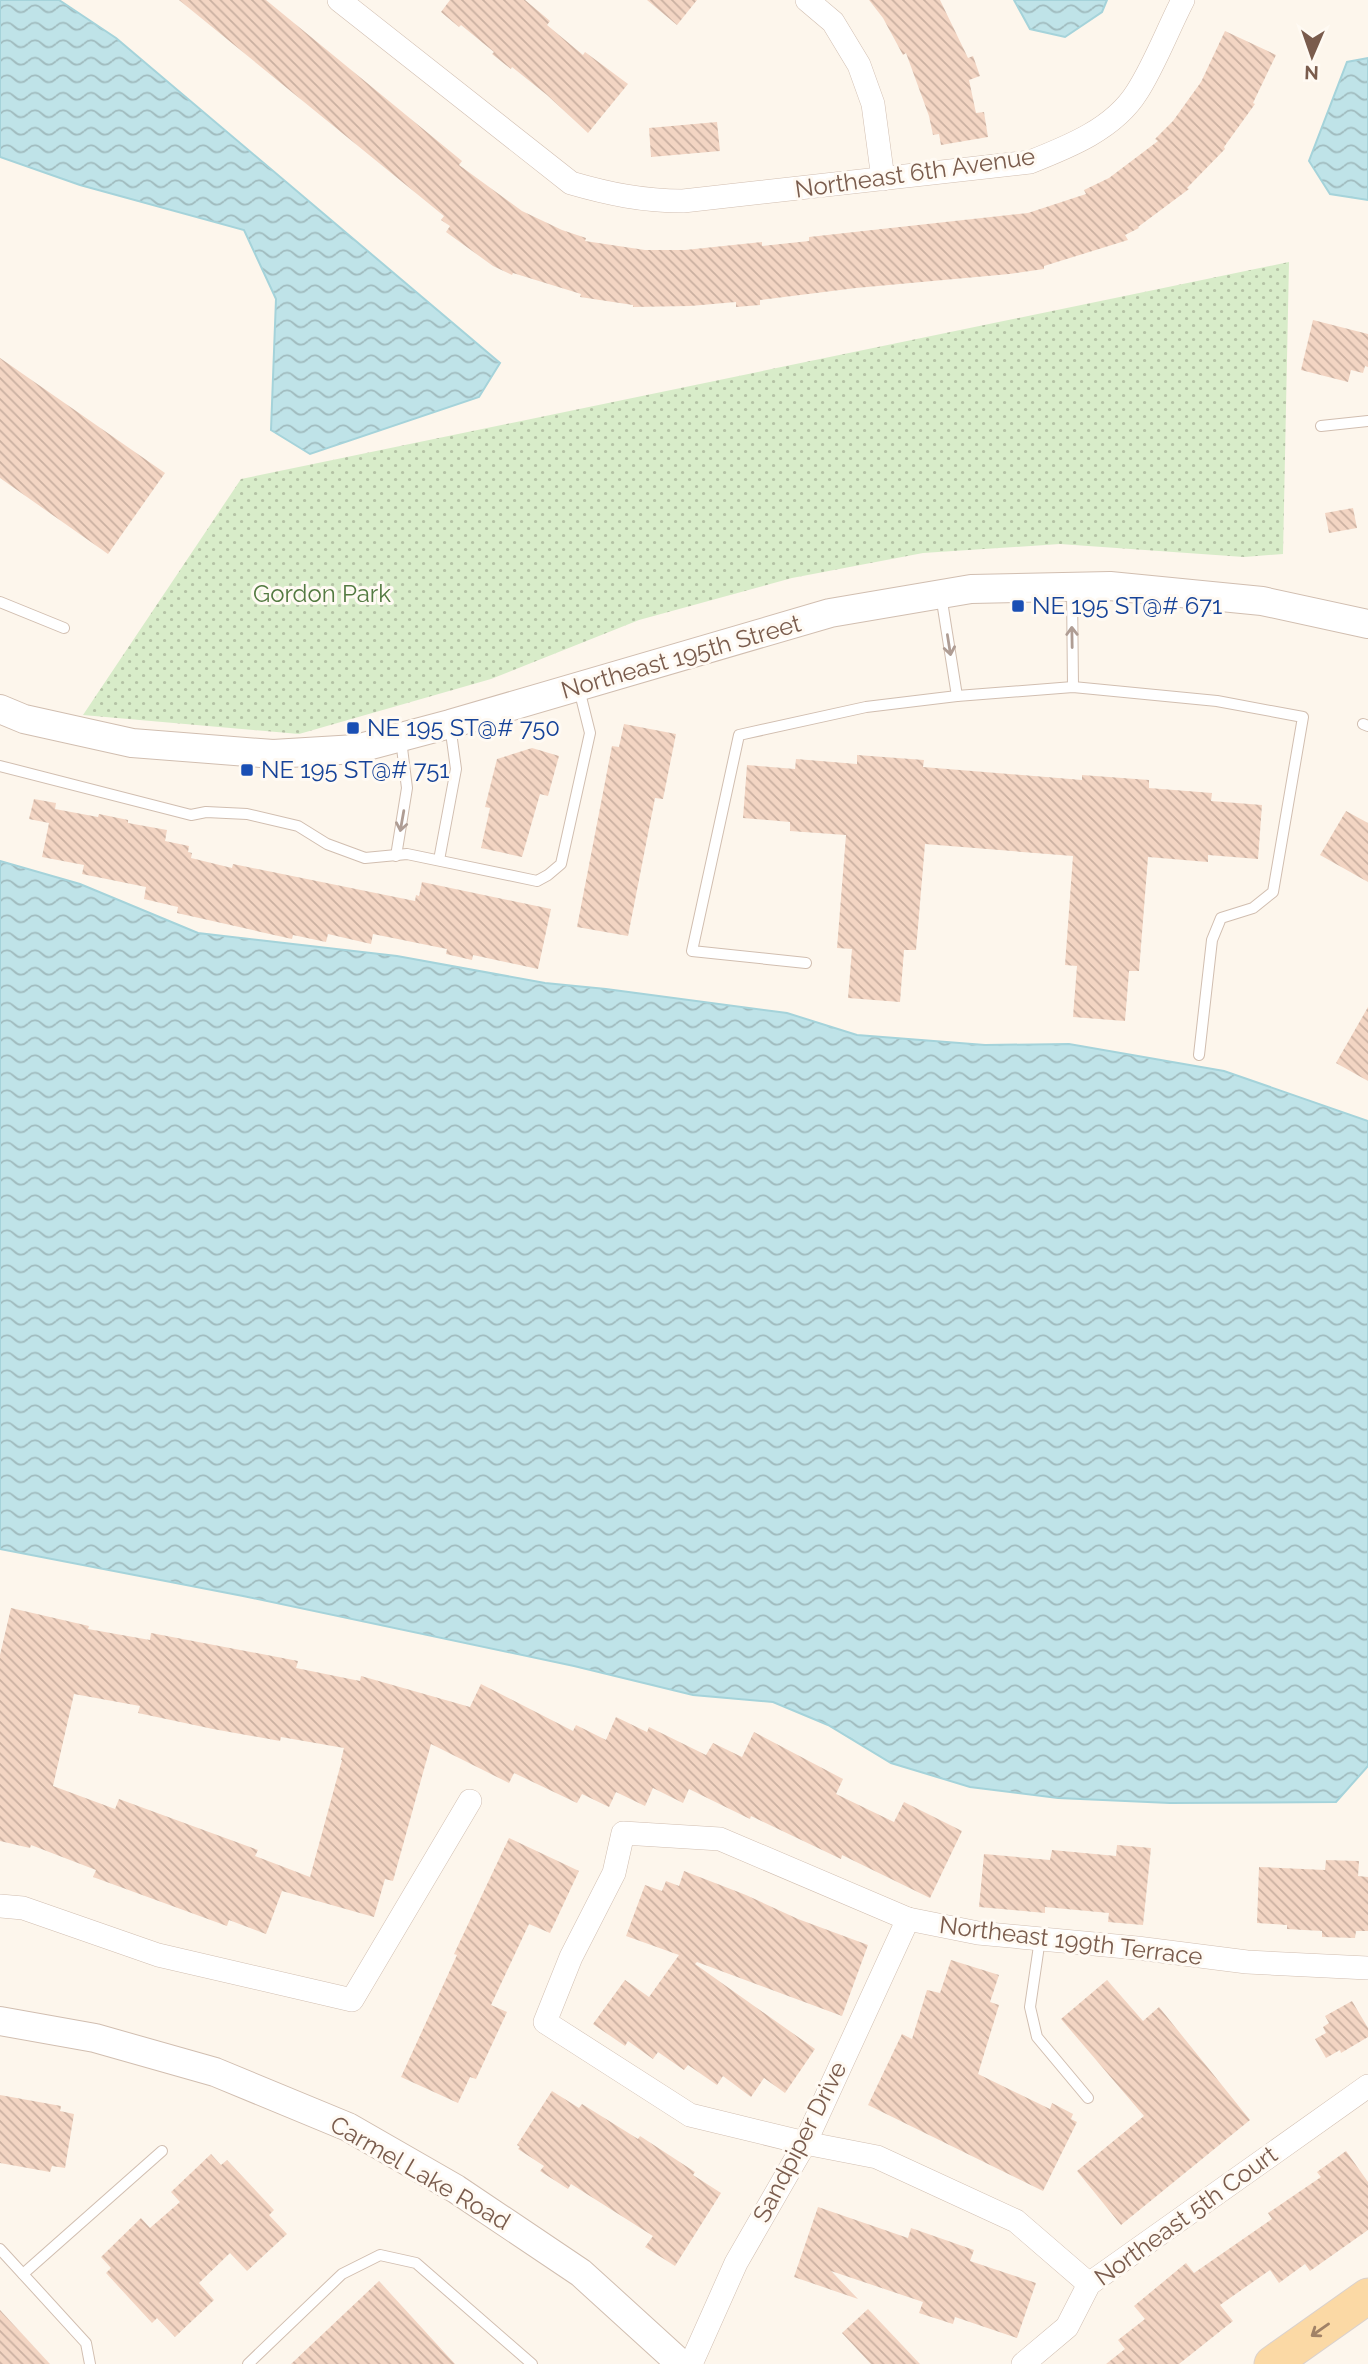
<svg xmlns="http://www.w3.org/2000/svg" width="1368" height="2364" font-family="Raleway,sans-serif">
<style>
.park{fill:url(#park-dots)}
.water{fill:url(#water-waves);stroke:#a5d3da;stroke-width:2}
.building{fill:url(#building-back-hatch);fill-rule:evenodd}
.lines{fill:none;stroke-linecap:round;stroke-linejoin:round}
.service-casing{stroke:#d1beb0;stroke-width:12}
.minor-casing{stroke:#d1beb0;stroke-width:24}
.tertiary-casing{stroke:#d1beb0;stroke-width:30}
.primary-casing{stroke:#dad1cd;stroke-width:37}
.service{stroke:#fff;stroke-width:10}
.minor{stroke:#fff;stroke-width:23}
.tertiary{stroke:#fff;stroke-width:28}
.primary{stroke:#fbd9a5;stroke-width:35}
.oneway{stroke:#af9d94}
.oneway2{stroke:#a18267}
.transit-dot{fill:#1a4fb4;stroke:#fffaf3;stroke-width:2.5}
.labels{text-anchor:middle;stroke-width:6;stroke-linejoin:round;paint-order:stroke}
.street-label{font-size:24px;fill:#7a5c4d;stroke:#fffaf3}
.park-label{font-size:24px;fill:#537a41;stroke:#fffaf3}
.transit-label{font-size:24px;fill:#164399;stroke:#fffaf3;text-anchor:start}
</style>
<defs>
<pattern id="park-dots" width="8" height="8" patternUnits="userSpaceOnUse" patternTransform="scale(1.75)"><rect width="8" height="8" fill="#d8ecc9"/><path d="M2 2h.1M6 6h.1" fill="none" stroke="#b4c2a5" stroke-width="1.8" stroke-linecap="round"/></pattern>
<pattern id="water-waves" width="16" height="10" patternUnits="userSpaceOnUse" patternTransform="scale(1.75)"><rect width="16" height="10" fill="#bfe3e8"/><path d="M0 5q4-4 8 0t8 0" fill="none" stroke="#a0bbbe"/></pattern>
<pattern id="building-back-hatch" width="6" height="6" patternUnits="userSpaceOnUse" patternTransform="scale(1.75)"><rect width="6" height="6" fill="#f3d5c3"/><path d="M-1 5l2 2M0 0l6 6M5-1l2 2" fill="none" stroke="#cab0a1"/></pattern>
</defs>
<rect width="100%" height="100%" fill="#fdf6ec"/>
<!-- park -->
<polygon class="park" points="1289,262 1283,554 1244,557 1060,544 923,553 792,578 639,620 491,679 299,734 83,715 241,479"/>
<!-- water -->
<g class="water">
<polygon points="0,0 59,0 116,38 500,363 479,397 310,454 271,430 276,299 244,230 80,185 0,157"/>
<polygon points="1014,0 1107,0 1102,12 1065,37 1030,29"/>
<polygon points="1368,58 1368,200 1330,194 1309,161 1347,62"/>
<polygon points="0,861 80,884 198,933 397,956 545,983 606,989 787,1013 857,1035 985,1045 1069,1044 1224,1071 1368,1121 1368,1766 1336,1802 1170,1803 1058,1798 970,1787 891,1763 828,1725 773,1702 693,1695 574,1666 243,1596 0,1549"/>
</g>
<!-- building -->
<g class="building">
<polygon points="179,0 266,0 462,161 459,165 522,211 562,230 586,238 585,241 645,250 685,250 762,242 762,246 809,241 809,237 1028,213 1086,194 1084,190 1109,178 1158,141 1155,139 1173,121 1201,82 1225,31 1276,55 1253,103 1255,104 1224,147 1225,149 1187,188 1189,189 1138,227 1139,228 1125,235 1128,240 1044,266 1044,269 1009,274 856,288 760,300 760,305 736,307 736,302 690,306 633,307 633,305 580,297 581,294 513,273 512,275 493,266 446,232 450,226 441,220 444,216"/>
<polygon points="450,0 525,0 550,21 547,25 583,55 585,52 628,84 588,133 547,95 512,67 511,69 492,54 494,52 461,25 459,27 441,12"/>
<polygon points="647,0 697,0 677,25"/>
<polygon points="869,0 940,0 968,58 973,56 980,76 969,80 976,113 984,112 988,137 941,145 939,134 933,135 929,116 906,53 903,55 883,18"/>
<polygon points="717,122 720,151 651,157 649,128"/>
<polygon points="1313,320 1368,334 1368,367 1365,366 1363,373 1351,370 1348,382 1301,370"/>
<polygon points="0,358 165,473 108,554 0,478"/>
<polygon points="1353,508 1357,528 1329,533 1325,513"/>
<polygon points="624,724 676,734 663,799 655,798 628,936 577,927 612,746 619,747"/>
<polygon points="532,748 559,756 548,796 540,794 522,857 481,848 490,808 485,807 497,759"/>
<polygon points="857,755 924,760 923,767 1082,780 1082,775 1149,780 1149,788 1212,793 1211,801 1262,805 1258,859 1208,855 1208,862 1148,857 1139,971 1129,971 1125,1021 1073,1017 1077,966 1065,965 1073,856 925,844 916,950 904,950 900,1002 848,998 852,949 837,948 846,835 790,831 790,822 743,818 747,765 795,769 796,759 857,764"/>
<polygon points="34,799 56,803 55,809 98,817 99,814 128,820 128,823 167,830 165,841 189,846 188,852 192,853 191,858 232,868 233,864 415,901 416,895 419,896 422,882 551,909 538,969 473,955 472,960 446,954 447,949 373,934 371,944 328,934 326,942 293,935 292,939 177,913 178,907 144,899 146,887 82,874 84,865 42,857 49,823 29,819"/>
<polygon points="1346,811 1368,823 1368,882 1320,855"/>
<polygon points="1368,1007 1368,1081 1336,1063"/>
<path d="M11,1608l78,18 -1,3 62,11 1,-7 147,28 -2,7 64,13 1,-5 109,31 11,-23 92,47 3,-6 30,15 10,-23 31,15 2,-5 57,28 7,-12 29,14 12,-25 89,47 -7,15 58,28 10,-20 58,29 -32,67 -88,-43 -1,4 -90,-43 -1,3 -61,-30 -6,14 -30,-15 -8,18 -29,-14 -7,15 -27,-13 -5,9 -63,-30 -5,10 -78,-39 -38,137 -8,-2 -11,38 -92,-26 -16,43 -37,-14 -2,6 -134,-49 3,-7 -65,-25 -1,3 -30,-7v-186zM74,1694l66,12 -2,7 75,16 67,12 1,-4 63,11 -3,12h1l-32,117 -55,-21 3,-6 -139,-51 -4,10 -62,-23z"/>
<polygon points="509,1838 579,1871 550,1933 529,1924 491,2005 507,2012 476,2079 470,2077 458,2103 401,2077 457,1955 454,1954"/>
<polygon points="1117,1845 1151,1848 1143,1925 1108,1922 1109,1913 1045,1907 1045,1913 979,1907 984,1854 1050,1860 1052,1850 1116,1856"/>
<polygon points="1326,1860 1359,1861 1358,1876 1368,1877 1368,1931 1356,1931 1355,1938 1322,1937 1322,1931 1287,1929 1287,1925 1257,1923 1259,1867 1325,1870"/>
<polygon points="684,1871 746,1895 798,1919 868,1945 842,2016 697,1962 695,1964 815,2049 785,2093 764,2078 751,2097 723,2076 717,2085 688,2065 684,2070 658,2052 653,2059 628,2041 625,2046 593,2024 625,1980 649,1997 679,1955 626,1936 645,1885 662,1891 666,1881 679,1886"/>
<polygon points="951,1960 999,1975 990,2002 999,2005 978,2074 1050,2109 1052,2103 1073,2114 1071,2119 1077,2122 1043,2191 868,2105 902,2034 912,2039 927,1990 940,1993"/>
<polygon points="1107,1980 1143,2021 1159,2007 1250,2120 1121,2225 1077,2171 1144,2116 1061,2019"/>
<polygon points="1352,2001 1368,2028 1368,2037 1341,2053 1340,2050 1326,2058 1315,2039 1326,2033 1323,2027 1329,2023 1325,2016"/>
<polygon points="552,2091 579,2108 582,2104 638,2139 640,2136 695,2172 693,2175 721,2193 675,2266 645,2247 653,2236 571,2184 568,2189 540,2171 544,2166 518,2149 520,2147 517,2145"/>
<polygon points="0,2095 61,2106 60,2111 74,2114 65,2168 52,2166 50,2172 0,2163"/>
<polygon points="1346,2151 1368,2182 1368,2230 1310,2271 1305,2264 1279,2283 1270,2270 1220,2305 1233,2321 1179,2364 1106,2364 1125,2349 1118,2340 1145,2319 1134,2306 1186,2263 1194,2273 1272,2219 1268,2213 1321,2177 1317,2172"/>
<polygon points="211,2154 221,2165 227,2160 274,2210 269,2215 287,2234 247,2271 230,2253 199,2283 214,2300 175,2337 157,2318 152,2323 106,2273 111,2268 101,2257 141,2218 150,2228 180,2202 171,2192"/>
<polygon points="818,2207 908,2238 911,2228 974,2250 970,2261 1036,2283 1017,2338 955,2317 953,2324 919,2313 923,2302 831,2271 858,2299 794,2277"/>
<polygon points="379,2281 455,2364 291,2364"/>
<polygon points="868,2309 920,2364 871,2364 842,2333"/>
<polygon points="0,2310 50,2364 0,2364"/>
</g>
<g class="lines">
<!-- service casing -->
<g class="service-casing">
<g id="service">
<polyline points="1321,426 1368,421"/>
<polyline points="1072,589 1073,687"/>
<polyline points="941,595 957,696"/>
<polyline points="0,602 64,628"/>
<polyline points="1363,724 1368,726"/>
<polyline points="0,766 191,815 206,812 247,814 298,826 327,844 365,858 407,854 537,881 548,875 561,864 590,733 579,689"/>
<polyline points="396,856 407,788 401,740"/>
<polyline points="439,860 456,769 450,725"/>
<polyline points="806,963 692,951 739,735 866,707 957,696 1073,687 1217,701 1303,717 1273,892 1253,908 1221,918 1212,940 1199,1055"/>
<polyline points="1040,1939 1030,2007 1037,2037 1088,2098"/>
<polyline points="0,2249 86,2343 90,2364"/>
<polyline points="23,2274 162,2151"/>
<polyline points="248,2364 342,2274 380,2255 416,2263 532,2364"/>
</g>
</g>
<!-- minor casing -->
<g class="minor-casing">
<g id="minor">
<path d="M339,0l232,183c38,11 72,18 112,18l347,-39c38,-15 84,-33 107,-70 17,-26 31,-63 46,-92"/>
<polyline points="807,0 833,22 859,65 873,104 883,179"/>
<polyline points="0,1906 23,1908 158,1955 352,2000 470,1801"/>
<polyline points="1089,2284 1016,2221 877,2157 805,2143 690,2115 545,2022 571,1957 614,1873 623,1833 720,1839 908,1919 978,1933 1137,1948 1247,1962 1368,1968"/>
<polyline points="691,2364 736,2263 805,2143 908,1919"/>
<polyline points="1023,2364 1067,2327 1089,2284 1368,2086"/>
</g>
</g>
<!-- tertiary casing -->
<g class="tertiary-casing">
<g id="tertiary">
<polyline points="0,709 24,719 132,743 273,754 356,749 450,724 830,613 971,589 1110,586 1262,601 1368,624"/>
<polyline points="0,2021 95,2038 215,2072 348,2127 456,2189 581,2273 681,2364"/>
</g>
</g>
<!-- primary casing -->
<g class="primary-casing">
<polyline id="primary" points="1272,2364 1368,2296"/>
</g>
<!-- service -->
<use href="#service" class="service"/>
<!-- minor -->
<use href="#minor" class="minor"/>
<!-- tertiary -->
<use href="#tertiary" class="tertiary"/>
<!-- primary -->
<use href="#primary" class="primary"/>
</g>
<!-- one-way arrows -->
<defs><path id="oneway-shaft" d="M-6 0H5M1.5-3L5.5 0L1.5 3" fill="none" stroke-width="1.6" stroke-linecap="round" stroke-linejoin="round" transform="scale(1.75)"/></defs>
<g class="oneway">
<use href="#oneway-shaft" transform="translate(1072 637) rotate(-91)"/>
<use href="#oneway-shaft" transform="translate(949 645) rotate(81)"/>
<use href="#oneway-shaft" transform="translate(402 821) rotate(100)"/>
</g>
<use class="oneway2" href="#oneway-shaft" transform="translate(1320 2330) rotate(145)"/>
<!-- markers -->
<g class="transit-dot">
<rect x="1011" y="599" width="14" height="14" rx="3.5"/>
<rect x="346" y="721" width="14" height="14" rx="3.5"/>
<rect x="240" y="763" width="14" height="14" rx="3.5"/>
</g>
<g class="labels">
<!-- street labels -->
<g class="street-label">
<text transform="translate(915 173) rotate(-8)" y="8">Northeast 6th Avenue</text>
<text transform="translate(681 657) rotate(-16)" y="8">Northeast 195th Street</text>
<text transform="translate(1071 1941) rotate(7)" y="8">Northeast 199th Terrace</text>
<text transform="translate(800 2142) rotate(-63)" y="8">Sandpiper Drive</text>
<text transform="translate(420 2173) rotate(30)" y="8">Carmel Lake Road</text>
<text transform="translate(1186 2216) rotate(-36)" y="8">Northeast 5th Court</text>
</g>
<!-- park labels -->
<g class="park-label">
<text x="322" y="602">Gordon Park</text>
</g>
<!-- transit labels -->
<g class="transit-label">
<text x="1032" y="614">NE 195 ST@# 671</text>
<text x="367" y="736">NE 195 ST@# 750</text>
<text x="261" y="778">NE 195 ST@# 751</text>
</g>
</g>
<!-- north arrow -->
<g transform="translate(1312 56) rotate(182)" stroke="#fffaf3" stroke-width="5" paint-order="stroke">
<path d="M0-5L12 26L0 18L-12 26Z" fill="#7a5c4d"/>
<text y="-10" font-size="19" font-weight="bold" text-anchor="middle" fill="#7a5c4d">N</text>
</g>
</svg>
